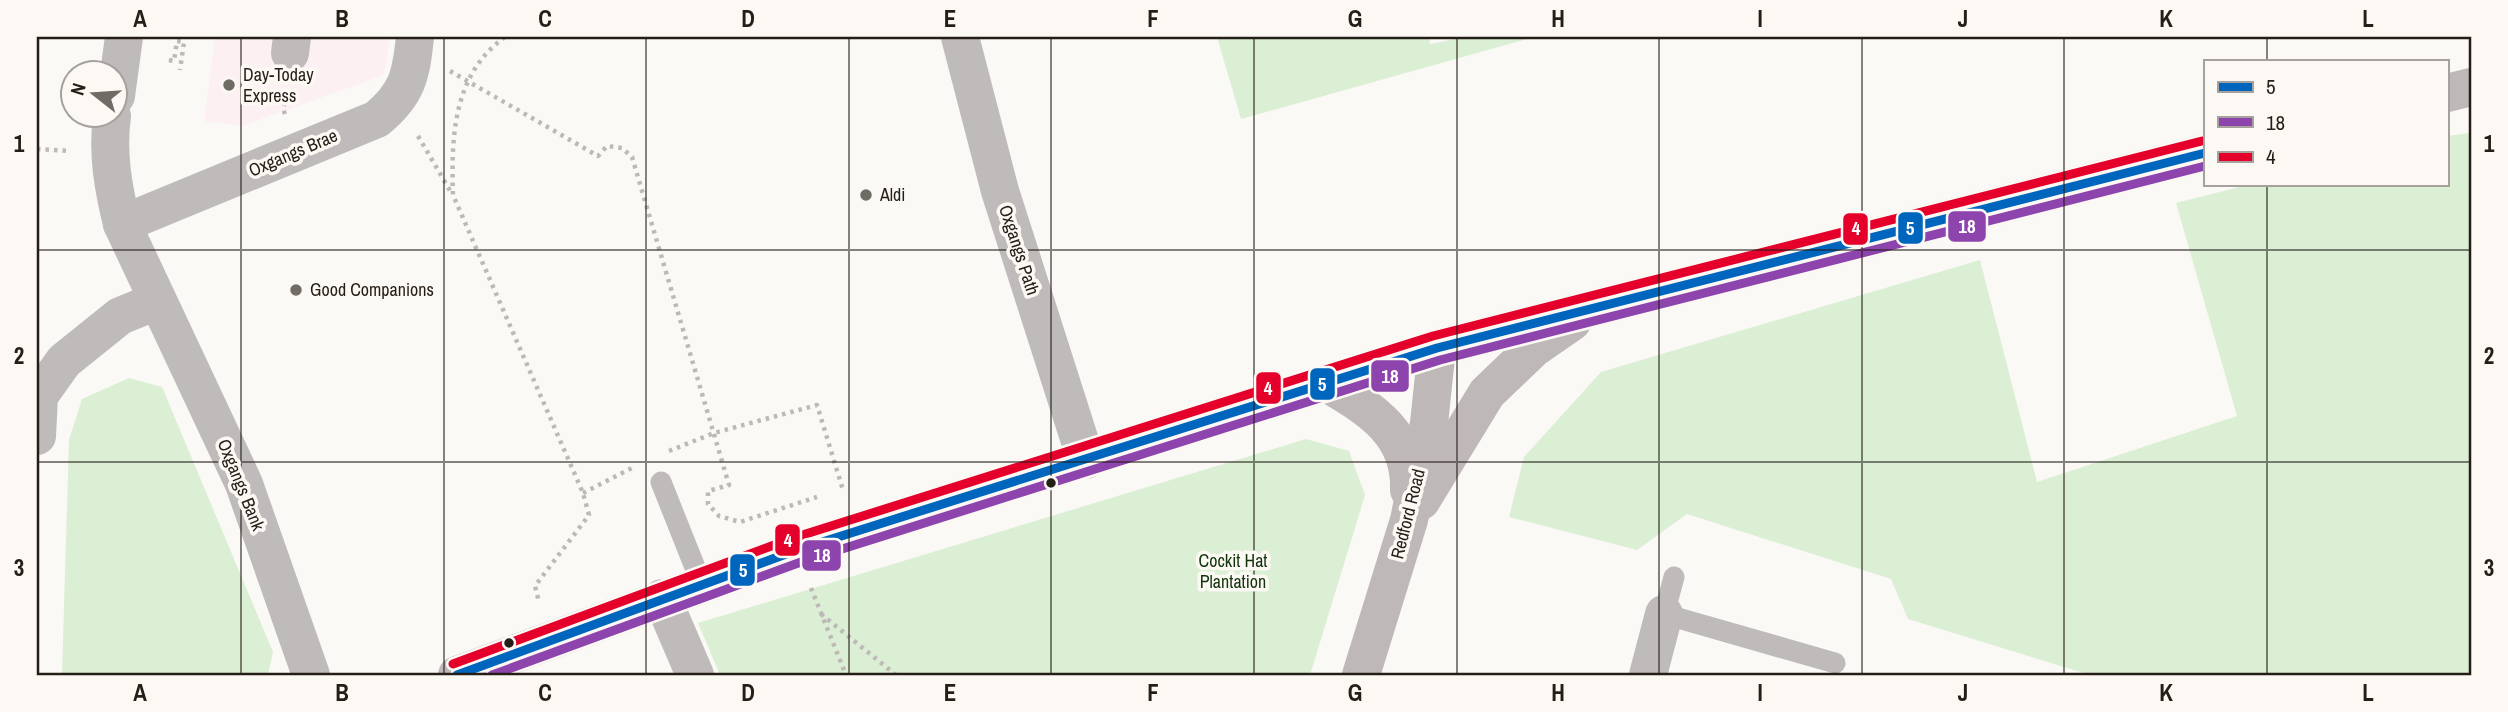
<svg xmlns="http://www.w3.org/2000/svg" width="2508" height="712" font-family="'Archivo Narrow',sans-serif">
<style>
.commercial{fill:#fcf0f3}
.green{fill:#daefd3}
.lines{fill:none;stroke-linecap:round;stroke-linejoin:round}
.path{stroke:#bcb9b7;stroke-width:4.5;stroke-dasharray:3.5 5;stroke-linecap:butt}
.lane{stroke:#bfbbba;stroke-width:21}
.street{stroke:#bfbbba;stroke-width:38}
.secondary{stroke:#beb9b8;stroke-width:38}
.bus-1-casing{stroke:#fcf9f5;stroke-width:14}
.bus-2-casing{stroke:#fcf9f5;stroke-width:14}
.bus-3-casing{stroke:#fcf9f5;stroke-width:14}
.bus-1{stroke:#0065bd;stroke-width:9}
.bus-2{stroke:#8e44ad;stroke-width:9}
.bus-3{stroke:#e4002b;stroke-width:9}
.grid{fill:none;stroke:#241e17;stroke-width:2;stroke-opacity:0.55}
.poi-dot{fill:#6f6b65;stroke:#fcf9f5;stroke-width:2.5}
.bus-dot{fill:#241e17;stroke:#fcf9f5;stroke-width:2.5}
.labels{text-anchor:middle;stroke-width:7;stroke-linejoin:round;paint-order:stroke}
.poi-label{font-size:18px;fill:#241e17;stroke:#fcf9f5;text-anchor:start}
.street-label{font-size:18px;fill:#241e17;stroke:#fcf9f5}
.park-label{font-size:18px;fill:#12330c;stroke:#fcf9f5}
.line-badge{stroke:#fcf9f5;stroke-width:2.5}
.badge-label{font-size:19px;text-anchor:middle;font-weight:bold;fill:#fff}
.neatline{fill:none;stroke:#241e17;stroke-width:2.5}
.grid-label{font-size:23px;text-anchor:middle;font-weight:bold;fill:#241e17}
</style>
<rect width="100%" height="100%" fill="#fbf9f6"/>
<!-- commercial -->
<polygon class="commercial" points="215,37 390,37 384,75 242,126 204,121"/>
<!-- green -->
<g class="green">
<polygon points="1217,37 1429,37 1430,44 1466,37 1534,37 1241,119"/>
<polygon points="2471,133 2471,675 2090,675 1908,619 1891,579 1687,514 1637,550 1509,517 1524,457 1601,372 1980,260 2037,482 2237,416 2176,203 2251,184 2447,184 2447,136"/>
<polygon points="129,378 162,387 273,652 268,675 62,675 69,440 82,399"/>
<polygon points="1306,439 1349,451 1365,495 1310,675 720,675 698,623"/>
</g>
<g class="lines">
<!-- path -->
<g class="path">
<path d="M505,37c-52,37 -54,100 -52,158l130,298 6,22 -54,71 4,16"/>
<polyline points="169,60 174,61 177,41 184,42 180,70"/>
<polyline points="450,71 598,156 607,146 622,148 632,157 729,485 708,491 708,504 719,516 740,522 817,497"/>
<polyline points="285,114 283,109 288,93"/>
<polyline points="418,136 452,194"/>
<polyline points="37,149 71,151"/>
<polyline points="669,451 714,433 817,405 843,490"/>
<polyline points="583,493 632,468"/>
<polyline points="811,588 846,675"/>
<polyline points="821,614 896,675"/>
</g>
<!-- lane -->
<g class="lane">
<polyline points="661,482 702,585"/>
<polyline points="1674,577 1664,614 1835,663"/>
</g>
<!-- street -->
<g class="street">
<polyline points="960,37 1000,191 1086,460"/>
<polyline points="290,53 292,37"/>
<polyline points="116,96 124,37"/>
<path d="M112,116c-5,37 1,71 10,108l122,260 67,191"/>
<path d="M122,224l255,-105c31,-26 34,-44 38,-82"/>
<polyline points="37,436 39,396 64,361 120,316 157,301"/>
<polyline points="662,598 695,675"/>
<polyline points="1648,675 1664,614"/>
</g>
<!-- secondary -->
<g class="secondary">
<polyline points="2447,93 2471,87"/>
<path d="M1328,384c44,26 83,50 81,106"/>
<polyline points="1421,501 1487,393 1533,349 1572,322"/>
<polyline points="457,675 797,550 1437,348 2205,153"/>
<polyline points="1361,675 1409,520 1429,423 1437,348"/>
</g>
<!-- bus-1 casing -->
<g class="bus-1-casing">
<polyline id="bus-1" points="457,675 797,550 1437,348 2205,153"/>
</g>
<!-- bus-2 casing -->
<g class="bus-2-casing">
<polyline id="bus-2" points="492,675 801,562 1440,360 2205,166"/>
</g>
<!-- bus-3 casing -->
<g class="bus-3-casing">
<polyline id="bus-3" points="453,664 793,538 1433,336 2202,141"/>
</g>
<!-- bus-1 -->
<use href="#bus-1" class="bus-1"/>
<!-- bus-2 -->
<use href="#bus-2" class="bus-2"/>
<!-- bus-3 -->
<use href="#bus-3" class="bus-3"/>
</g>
<!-- grid -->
<path class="grid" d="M241,37v638M444,37v638M646,37v638M849,37v638M1051,37v638M1254,37v638M1457,37v638M1659,37v638M1862,37v638M2064,37v638M2267,37v24M2267,184v491M37,250h2434M37,462h2434"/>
<!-- markers -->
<g class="poi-dot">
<circle cx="229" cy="85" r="7"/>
<circle cx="866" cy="195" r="7"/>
<circle cx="296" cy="290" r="7"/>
</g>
<g class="bus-dot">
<circle cx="1051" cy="483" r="6"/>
<circle cx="509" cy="643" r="6"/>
</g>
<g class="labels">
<!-- poi labels -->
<g class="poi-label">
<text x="243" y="81">Day-Today<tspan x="243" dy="21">Express</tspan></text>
<text x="880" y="201">Aldi</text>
<text x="310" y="296">Good Companions</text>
</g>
<!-- street labels -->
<g class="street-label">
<text transform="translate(293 153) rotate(-23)" y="6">Oxgangs Brae</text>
<text transform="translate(1019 250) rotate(72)" y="6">Oxgangs Path</text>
<text transform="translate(241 485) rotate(68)" y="6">Oxgangs Bank</text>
<text transform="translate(1408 514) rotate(-76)" y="6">Redford Road</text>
</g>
<!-- park labels -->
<g class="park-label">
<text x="1233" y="567">Cockit Hat<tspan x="1233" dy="21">Plantation</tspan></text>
</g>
</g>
<g class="line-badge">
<rect x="1947" y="210" width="40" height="33" rx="7" fill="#8e44ad"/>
<rect x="1897" y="211" width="27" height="34" rx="7" fill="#0065bd"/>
<rect x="1842" y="212" width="27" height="34" rx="7" fill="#e4002b"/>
<rect x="1370" y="359" width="40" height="34" rx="7" fill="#8e44ad"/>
<rect x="1309" y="367" width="27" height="34" rx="7" fill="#0065bd"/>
<rect x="1255" y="371" width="27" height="34" rx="7" fill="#e4002b"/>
<rect x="774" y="523" width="27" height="34" rx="7" fill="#e4002b"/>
<rect x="801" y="539" width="41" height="33" rx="7" fill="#8e44ad"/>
<rect x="729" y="553" width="27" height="34" rx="7" fill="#0065bd"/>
</g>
<g class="badge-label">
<text x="1967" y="233">18</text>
<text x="1910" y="235">5</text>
<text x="1856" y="235">4</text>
<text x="1390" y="383">18</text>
<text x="1322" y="391">5</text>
<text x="1268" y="395">4</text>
<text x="788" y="547">4</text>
<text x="822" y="562">18</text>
<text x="743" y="577">5</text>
</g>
<!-- border -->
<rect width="2508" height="712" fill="none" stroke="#fcf9f5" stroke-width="77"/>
<!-- legend -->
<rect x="2204" y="60" width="245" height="126" fill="#fcf9f5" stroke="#a6a19c" stroke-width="2"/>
<rect x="2218" y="82" width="35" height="10" fill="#0065bd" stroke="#a6a19c" stroke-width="2"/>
<text x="2266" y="94" font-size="21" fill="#241e17">5</text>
<rect x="2218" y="117" width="35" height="10" fill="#8e44ad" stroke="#a6a19c" stroke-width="2"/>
<text x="2266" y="130" font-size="21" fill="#241e17">18</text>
<rect x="2218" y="152" width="35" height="10" fill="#e4002b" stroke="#a6a19c" stroke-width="2"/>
<text x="2266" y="164" font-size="21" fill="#241e17">4</text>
<!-- north arrow -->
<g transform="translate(94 94) rotate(287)"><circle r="33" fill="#fcf9f5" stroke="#a6a19c" stroke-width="2"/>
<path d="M0-5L12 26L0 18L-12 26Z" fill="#6f6b65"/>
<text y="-10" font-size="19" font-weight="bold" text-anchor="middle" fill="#241e17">N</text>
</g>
<rect x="38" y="38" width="2432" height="636" class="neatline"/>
<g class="grid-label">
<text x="140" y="27">A</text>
<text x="342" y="27">B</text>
<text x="545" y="27">C</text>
<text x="748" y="27">D</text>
<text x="950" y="27">E</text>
<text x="1153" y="27">F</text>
<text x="1355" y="27">G</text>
<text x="1558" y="27">H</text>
<text x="1760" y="27">I</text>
<text x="1963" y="27">J</text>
<text x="2166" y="27">K</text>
<text x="2368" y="27">L</text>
<text x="19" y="152">1</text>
<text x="2489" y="152">1</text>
<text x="19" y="364">2</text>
<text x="2489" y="364">2</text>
<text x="19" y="576">3</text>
<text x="2489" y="576">3</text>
<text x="140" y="701">A</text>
<text x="342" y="701">B</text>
<text x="545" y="701">C</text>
<text x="748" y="701">D</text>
<text x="950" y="701">E</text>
<text x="1153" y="701">F</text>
<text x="1355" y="701">G</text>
<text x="1558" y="701">H</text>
<text x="1760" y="701">I</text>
<text x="1963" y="701">J</text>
<text x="2166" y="701">K</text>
<text x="2368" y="701">L</text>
</g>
</svg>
